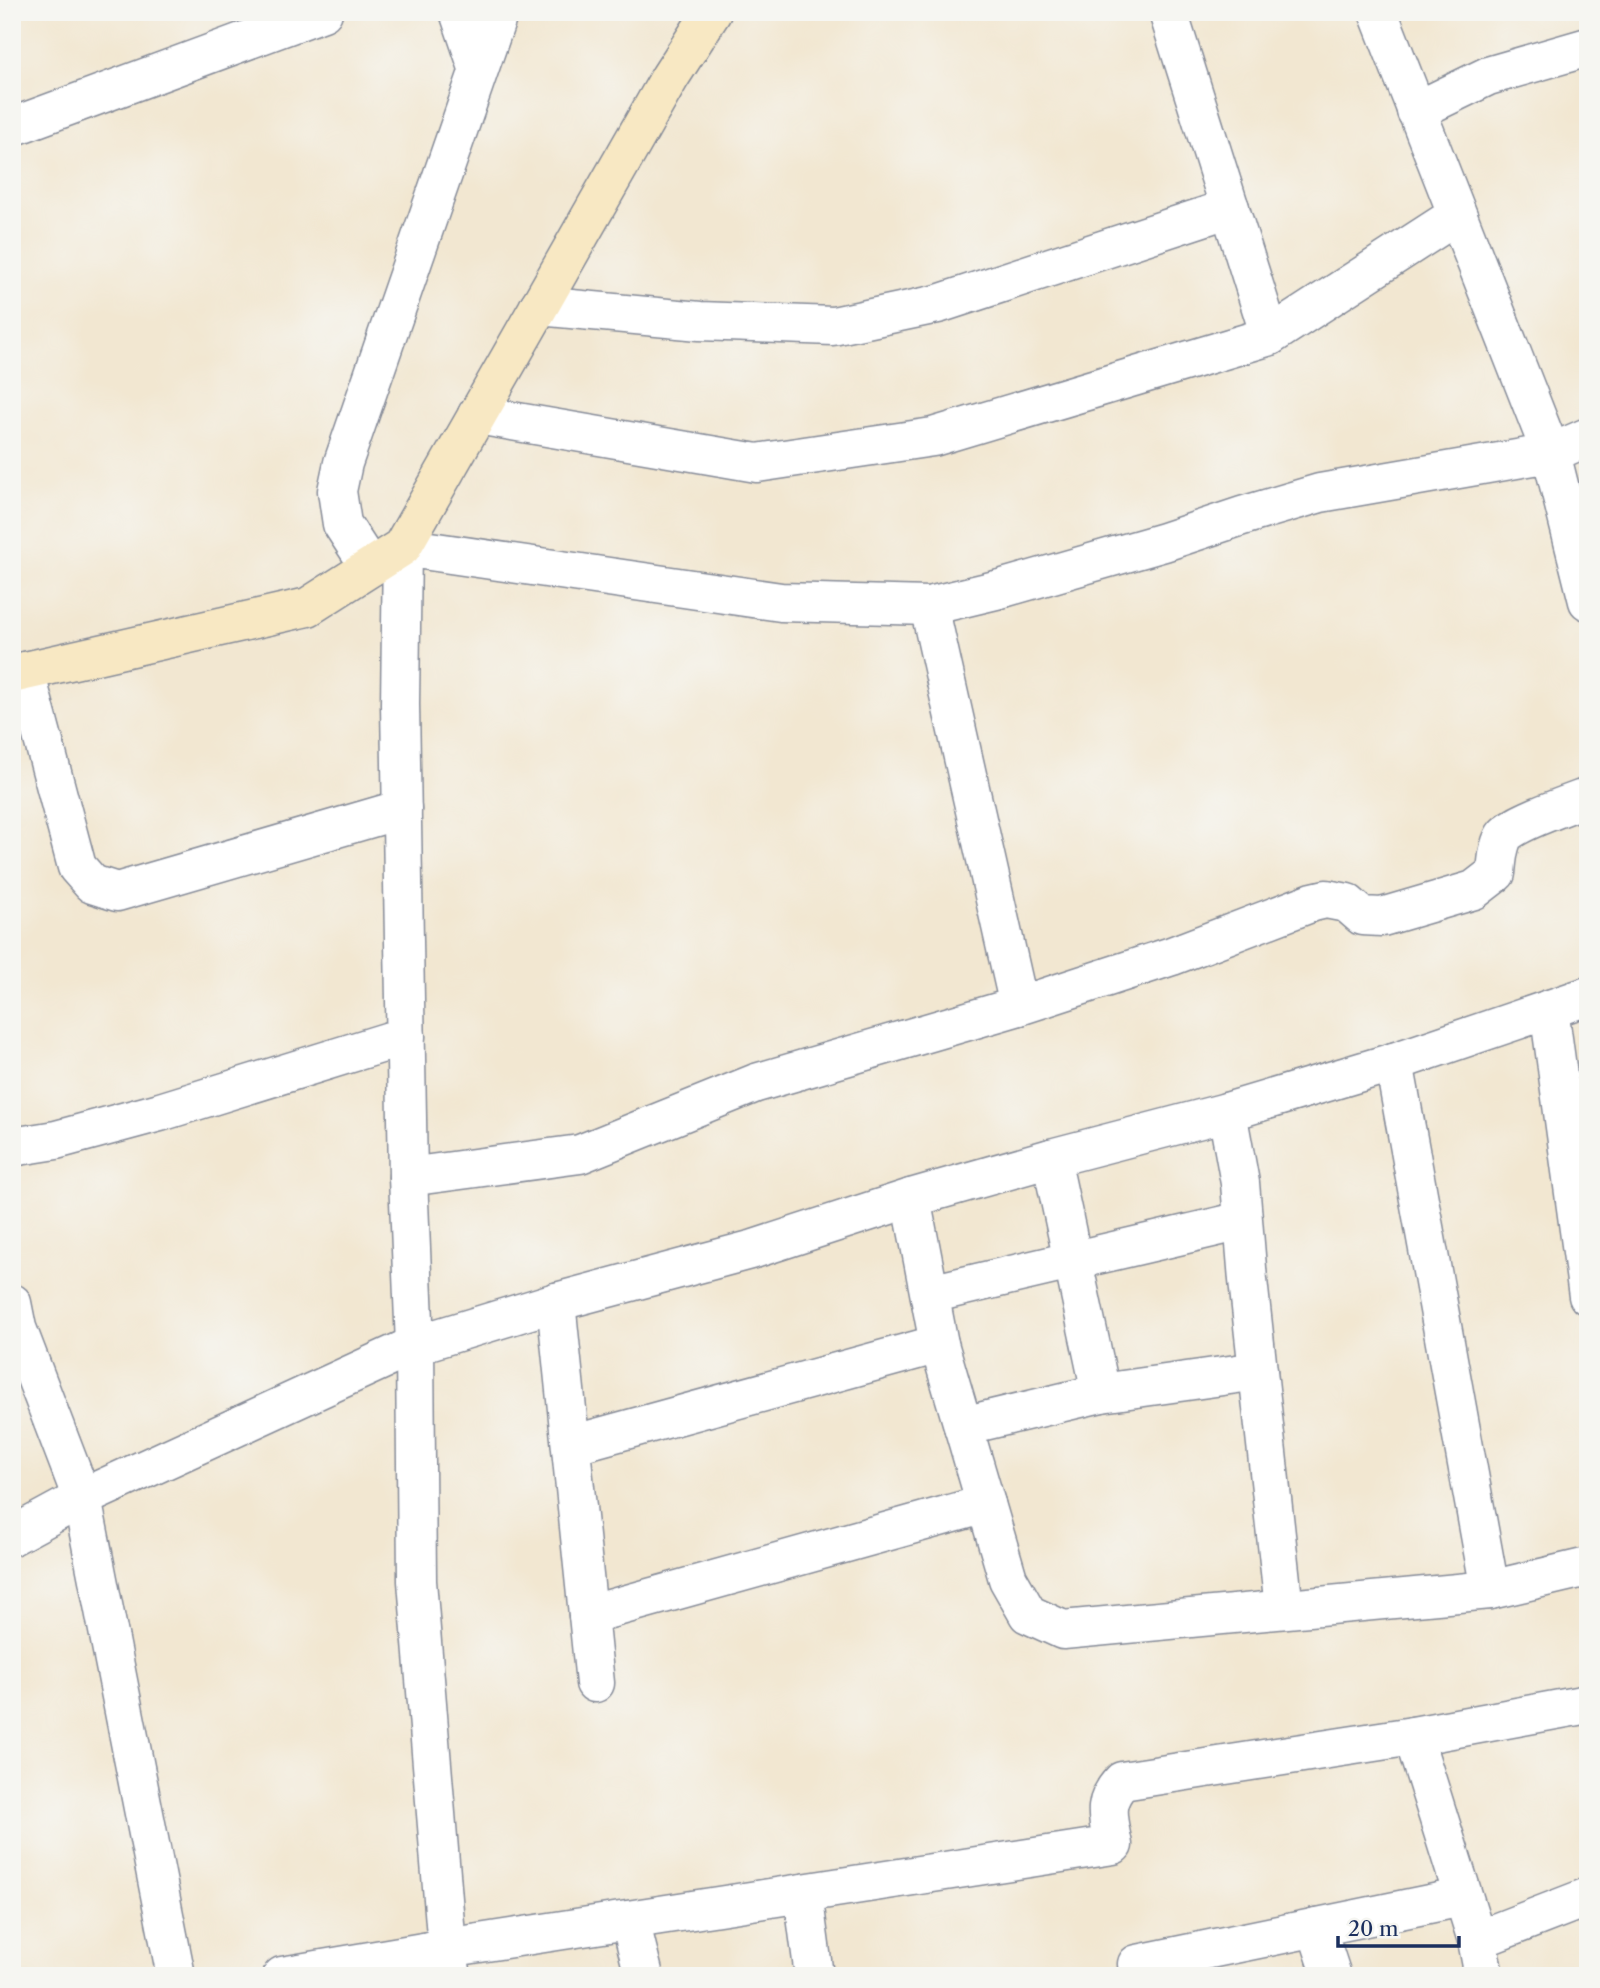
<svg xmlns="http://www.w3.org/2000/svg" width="1600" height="1988" font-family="'Libre Caslon Text',serif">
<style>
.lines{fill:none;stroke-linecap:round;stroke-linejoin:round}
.street-casing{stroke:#868b98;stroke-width:41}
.secondary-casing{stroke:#868b98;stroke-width:41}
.street{stroke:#fff;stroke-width:38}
.secondary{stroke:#f8e8c3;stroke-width:38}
</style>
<rect width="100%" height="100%" fill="#f6f6f2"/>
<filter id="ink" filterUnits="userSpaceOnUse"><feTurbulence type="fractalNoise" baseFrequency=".0143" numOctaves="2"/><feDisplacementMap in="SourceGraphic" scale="14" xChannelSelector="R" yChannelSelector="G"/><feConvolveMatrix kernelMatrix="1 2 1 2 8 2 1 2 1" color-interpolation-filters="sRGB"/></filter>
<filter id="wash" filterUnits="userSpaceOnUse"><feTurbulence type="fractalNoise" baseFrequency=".00686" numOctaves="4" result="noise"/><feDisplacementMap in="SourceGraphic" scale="28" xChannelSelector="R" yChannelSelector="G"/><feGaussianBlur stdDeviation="1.57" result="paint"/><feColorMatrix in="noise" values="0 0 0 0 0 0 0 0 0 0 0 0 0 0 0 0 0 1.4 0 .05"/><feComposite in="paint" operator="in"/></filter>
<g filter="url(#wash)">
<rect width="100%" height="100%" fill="#f2e7d1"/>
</g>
<g filter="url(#ink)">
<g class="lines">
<!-- street casing -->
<g class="street-casing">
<g id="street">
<polyline points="459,12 478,68"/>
<polyline points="1168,12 1270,336"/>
<polyline points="1378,12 1551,453 1588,601"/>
<polyline points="1416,111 1488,76 1588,47"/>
<polyline points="12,127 323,12"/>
<polyline points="539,306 700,321 833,326 938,304 1230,208"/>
<polyline points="477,415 757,463 933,437 1270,336 1457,215"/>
<polyline points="370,567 342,524 337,491 343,463 499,12"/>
<polyline points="929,606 1019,1006"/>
<polyline points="25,671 77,867 92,884 117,892 402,809"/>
<polyline points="1549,1009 1588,1296"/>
<polyline points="1394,1062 1490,1590"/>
<polyline points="1227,1112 1240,1183 1248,1280 1284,1608"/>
<polyline points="12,1147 56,1140 160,1112 406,1036"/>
<polyline points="1051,1158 1101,1393"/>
<path d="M408,1177l172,-23 176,-71 263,-77 153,-50 141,-54 13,-3 21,4 15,13 20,1 92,-27 22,-17c1,-11 2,-27 8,-37 7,-12 68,-33 84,-39"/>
<polyline points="911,1198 939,1344 1008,1579 1028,1614 1063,1630 1490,1590 1588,1567"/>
<polyline points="930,1294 1242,1221"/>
<polyline points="556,1302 595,1683"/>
<polyline points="12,1303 17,1328 82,1498 176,1976"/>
<polyline points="963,1426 1101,1393 1258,1371"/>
<polyline points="571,1445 939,1344"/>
<polyline points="12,1536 82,1498 415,1345 556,1302 754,1249 911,1198 1051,1158 1227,1112 1394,1062 1588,996"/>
<polyline points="588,1615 986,1504"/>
<polyline points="1413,1736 1477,1940 1484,1976"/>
<polyline points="803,1893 814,1976"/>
<polyline points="630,1920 644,1976"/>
<polyline points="1316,1927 1332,1976"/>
<polyline points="1477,1940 1588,1897"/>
<polyline points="1137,1964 1463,1897"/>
<path d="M282,1976l165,-28 666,-103c-5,-27 -12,-42 9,-64l291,-45 175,-32"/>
<polyline points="452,1976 447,1948 417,1581 415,1345 408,1177 400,704 402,547 781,602 929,606 1000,589 1164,542 1242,516 1320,493 1551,453 1588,437"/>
</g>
</g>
<!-- secondary casing -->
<g class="secondary-casing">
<polyline id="secondary" points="12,674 308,607 402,547 670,77 712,12"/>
</g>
<!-- street -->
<use href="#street" class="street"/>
<!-- secondary -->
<use href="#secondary" class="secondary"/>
</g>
</g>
<!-- margin -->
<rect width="1600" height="1988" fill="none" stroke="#f6f6f2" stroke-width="42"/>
<!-- scale -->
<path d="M1338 1936v10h121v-10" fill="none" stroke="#1b2f5e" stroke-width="3.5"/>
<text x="1348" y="1936" font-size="21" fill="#1b2f5e" stroke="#f6f6f2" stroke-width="5" paint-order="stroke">20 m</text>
</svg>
